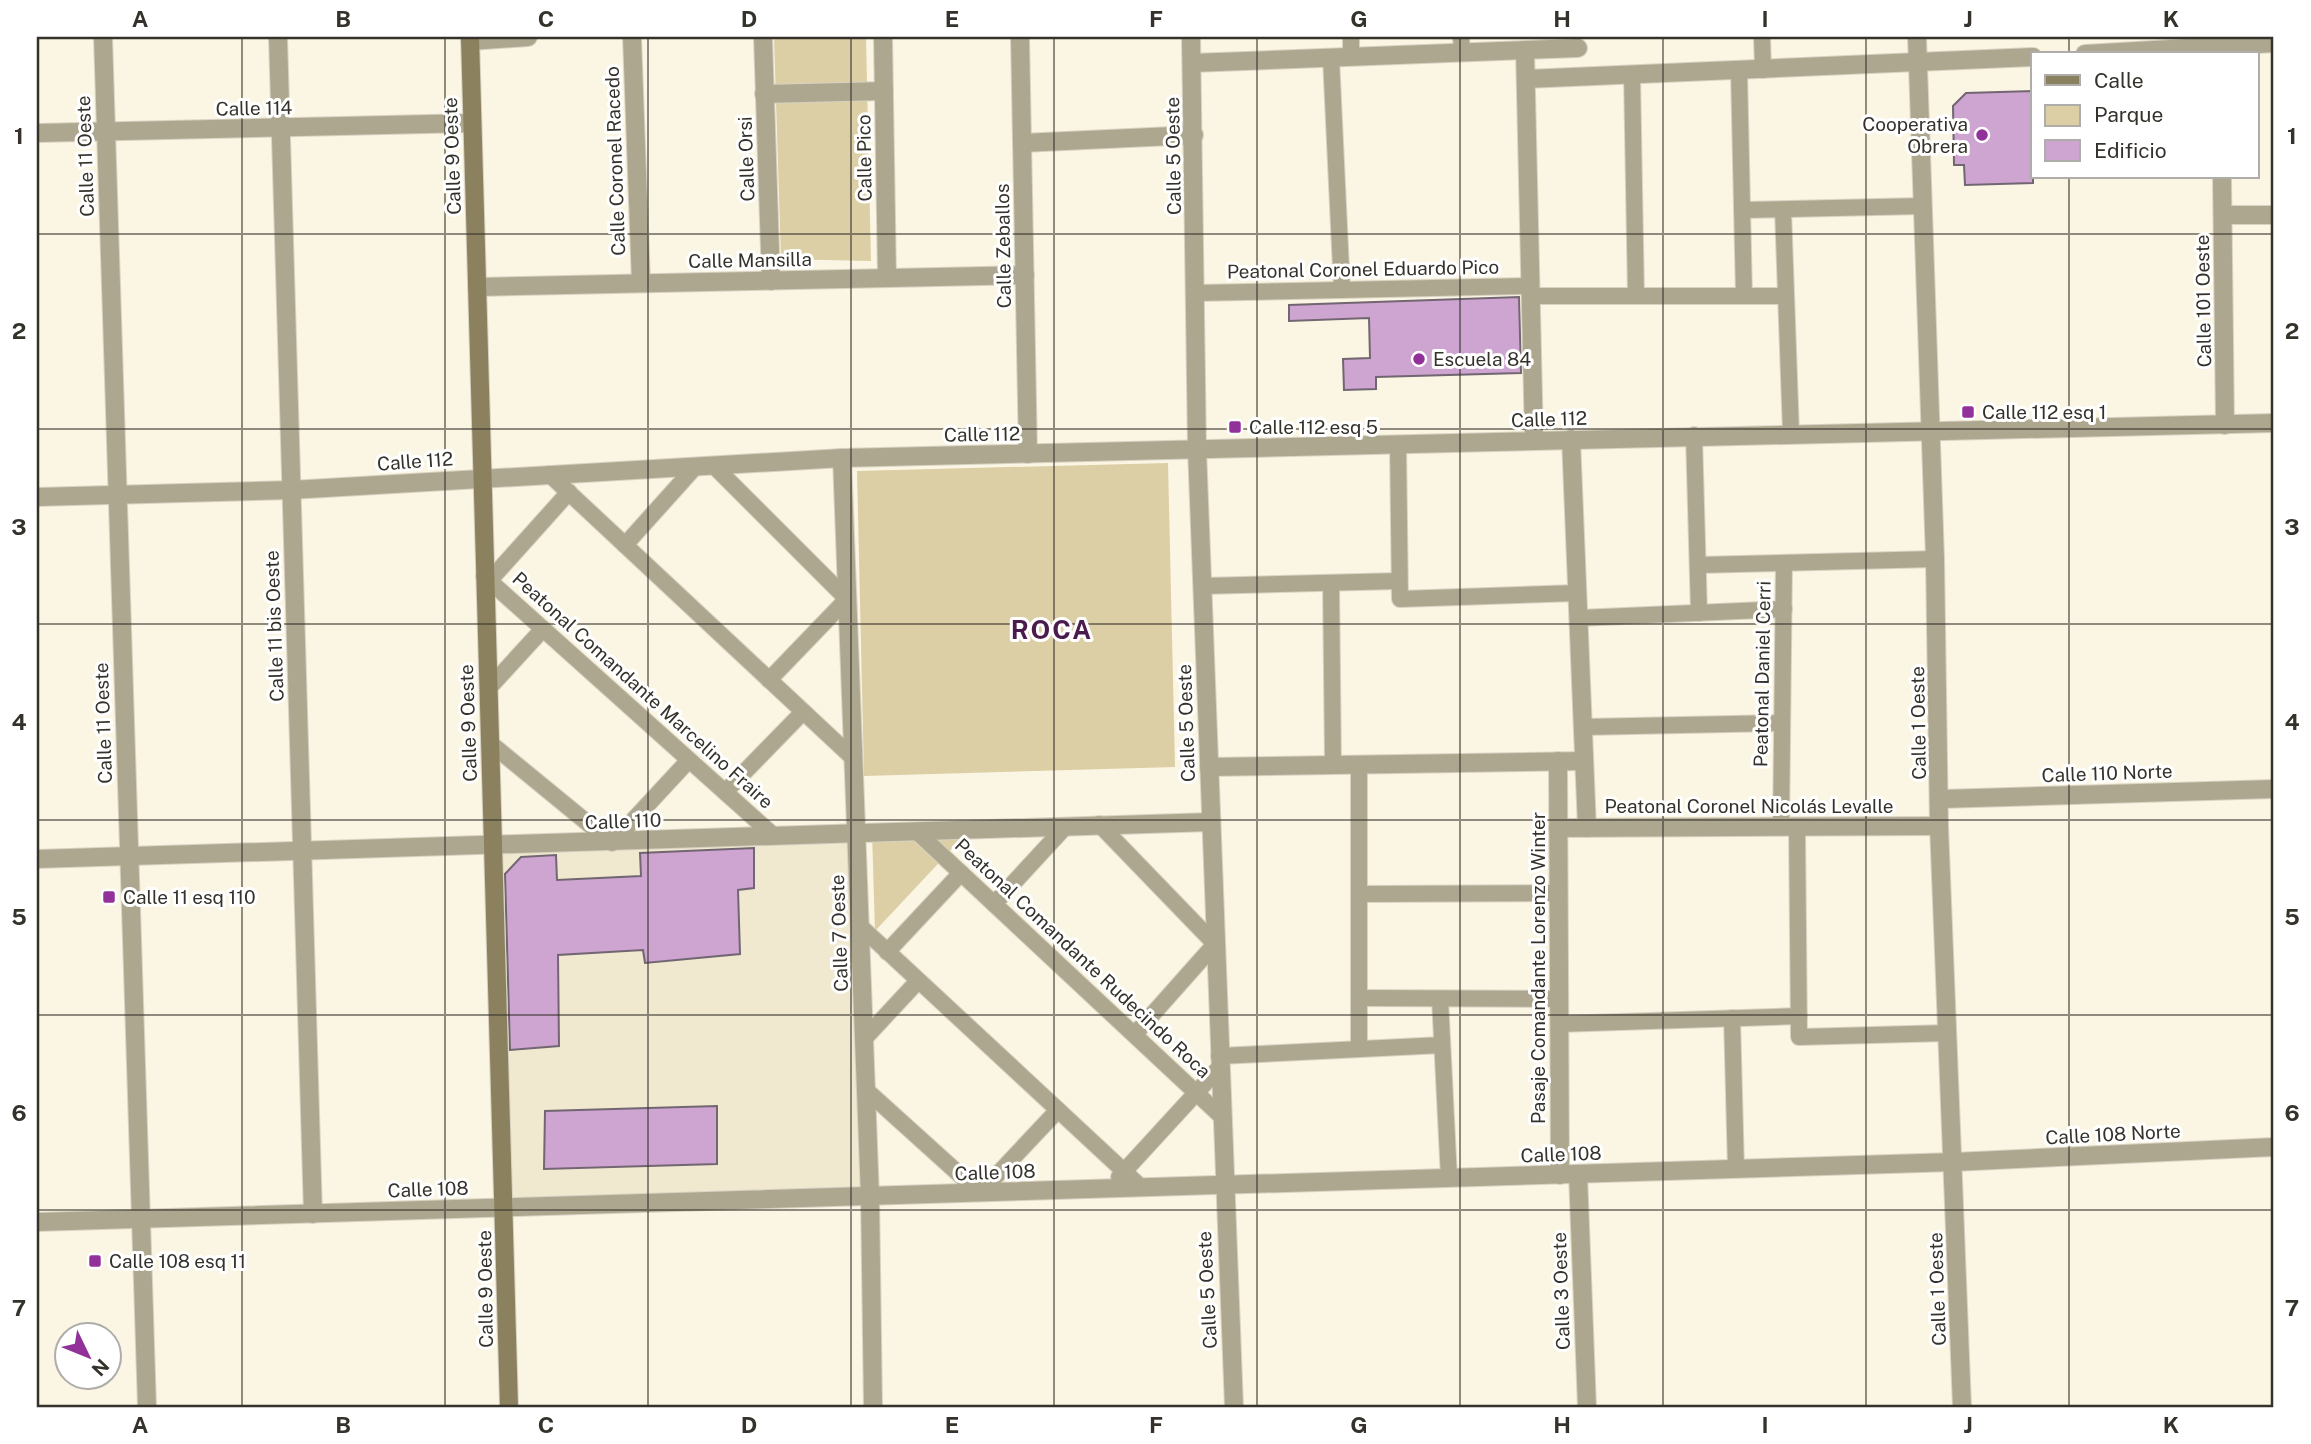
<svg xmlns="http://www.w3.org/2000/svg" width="2311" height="1444" font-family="'Public Sans',sans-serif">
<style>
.built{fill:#f0e8cf}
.green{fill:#dccea5}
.building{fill:#cea4d0;stroke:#726672;stroke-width:2}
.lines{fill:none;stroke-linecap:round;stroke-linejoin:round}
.pedestrian-casing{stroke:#d7d2c2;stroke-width:18}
.minor-casing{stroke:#d7d2c2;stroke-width:20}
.secondary-casing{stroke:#d7d2c2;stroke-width:20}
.pedestrian{stroke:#aea78f;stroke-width:16}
.minor{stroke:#aea78f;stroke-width:18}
.secondary{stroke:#8c815e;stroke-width:18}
.grid{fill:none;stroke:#34322b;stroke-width:2;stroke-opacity:0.55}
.poi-dot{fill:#923199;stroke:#fff;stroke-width:2.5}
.labels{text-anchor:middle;stroke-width:6;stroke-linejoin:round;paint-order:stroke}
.street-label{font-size:19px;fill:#34322b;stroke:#fff}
.poi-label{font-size:19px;fill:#34322b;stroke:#fff;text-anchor:start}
.district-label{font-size:26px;font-weight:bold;letter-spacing:2px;fill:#4a1c4e;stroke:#fff}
.neatline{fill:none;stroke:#34322b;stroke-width:2.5}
.grid-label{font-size:23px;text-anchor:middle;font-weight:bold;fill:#34322b}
</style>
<rect width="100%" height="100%" fill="#fbf5e3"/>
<!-- built -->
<polygon class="built" points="856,833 870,1197 504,1208 493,845"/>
<!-- green -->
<g class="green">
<polygon points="774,37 866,37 871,261 781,259"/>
<polygon points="1168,463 1175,767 864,776 857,471"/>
<polygon points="872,832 965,835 875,931"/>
</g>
<!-- building -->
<g class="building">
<polygon points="2033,91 2033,183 1965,185 1964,165 1954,165 1953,106 1966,93"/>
<polygon points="1519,297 1521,373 1376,377 1376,389 1344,390 1343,359 1370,358 1369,318 1289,321 1289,305"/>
<polygon points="754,848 754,888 738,890 740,954 645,963 643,950 558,955 559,1046 510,1050 505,874 521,857 556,855 557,880 641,876 640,853"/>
<polygon points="717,1106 717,1164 544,1169 545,1111"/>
</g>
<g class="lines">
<!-- pedestrian casing -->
<g class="pedestrian-casing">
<g id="pedestrian">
<polyline points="1351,37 1351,57"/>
<polyline points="1461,37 1462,52"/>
<polyline points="1762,37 1763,70"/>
<polyline points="1331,58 1342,290"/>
<polyline points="1739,71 1744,296"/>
<polyline points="1632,75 1636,296"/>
<polyline points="1742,210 1922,206"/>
<polyline points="1783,210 1791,433"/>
<polyline points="1196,293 1530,286"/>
<polyline points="1531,296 1786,296"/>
<polyline points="1694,435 1699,613"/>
<polyline points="1398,444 1400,599 1577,593"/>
<polyline points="713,465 847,599 769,680"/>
<polyline points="549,474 853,758"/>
<polyline points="625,545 696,466"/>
<polyline points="1698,565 1935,559"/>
<polyline points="484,576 774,836"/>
<polyline points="490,580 569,492"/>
<polyline points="1331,583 1333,765"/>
<polyline points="1202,586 1399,581"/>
<polyline points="1579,618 1784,609"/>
<polyline points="488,689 543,629"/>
<polyline points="1583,727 1782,723"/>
<polyline points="490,743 612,843 689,760"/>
<polyline points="1359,764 1359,1049"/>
<polyline points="725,792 803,712"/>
<polyline points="1099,824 1215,944 1135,1034"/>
<polyline points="1781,827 1784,563"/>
<polyline points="1797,827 1799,1037 1947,1033"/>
<polyline points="916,831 1221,1116"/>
<polyline points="1359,894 1559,893"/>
<polyline points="994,904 1066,826"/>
<polyline points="860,926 1142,1188"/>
<polyline points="887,952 961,873"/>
<polyline points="1359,998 1559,999"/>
<polyline points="1440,999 1449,1178"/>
<polyline points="1732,1018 1736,1169"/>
<polyline points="1559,1024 1799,1016"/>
<polyline points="864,1039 918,981"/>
<polyline points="1219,1056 1442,1045"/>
<polyline points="866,1090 980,1193 1058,1110"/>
<polyline points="1119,1177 1219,1068"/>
</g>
</g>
<!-- minor casing -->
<g class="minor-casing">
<g id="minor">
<polyline points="103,37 147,1407"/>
<polyline points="278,37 313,1214"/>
<polyline points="632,37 641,283"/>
<polyline points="763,37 771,281"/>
<polyline points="883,37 887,278"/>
<polyline points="1020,37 1028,454"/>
<polyline points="1191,37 1197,449 1234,1407"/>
<polyline points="1917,37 1935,559 1939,826 1962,1407"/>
<polyline points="470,41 528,37"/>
<polyline points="1525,50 1534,440"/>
<polyline points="2085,54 2274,43"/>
<polyline points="1192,63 1578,48"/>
<polyline points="1526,79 2033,57"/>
<polyline points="764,94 884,91"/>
<polyline points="37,133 472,123"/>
<polyline points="1022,143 1194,135"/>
<polyline points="2222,177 2225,425"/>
<polyline points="2223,215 2274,215"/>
<polyline points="477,287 1025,275"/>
<polyline points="1571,439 1587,828"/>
<polyline points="842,458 870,1197 873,1407"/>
<polyline points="37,497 291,490 842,458 2274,423"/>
<polyline points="1558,761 1560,1175"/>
<polyline points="1209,767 1584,761"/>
<polyline points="1941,799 2274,789"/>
<polyline points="1558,828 1939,826"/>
<polyline points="37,859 1211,822"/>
<polyline points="1578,1174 1587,1407"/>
<polyline points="37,1222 1954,1162 2274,1147"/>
</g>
</g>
<!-- secondary casing -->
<g class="secondary-casing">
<polyline id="secondary" points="470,37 509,1407"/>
</g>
<!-- pedestrian -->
<use href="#pedestrian" class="pedestrian"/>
<!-- minor -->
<use href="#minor" class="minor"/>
<!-- secondary -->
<use href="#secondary" class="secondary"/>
</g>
<!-- grid -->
<path class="grid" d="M242,37v1370M445,37v1370M648,37v1370M851,37v1370M1054,37v1370M1257,37v1370M1460,37v1370M1663,37v1370M1866,37v1370M2069,37v17M2069,177v1230M37,234h2237M37,429h2237M37,624h2237M37,820h2237M37,1015h2237M37,1210h2237"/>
<!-- markers -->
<g class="poi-dot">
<circle cx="1982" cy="135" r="7"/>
<circle cx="1419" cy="359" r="7"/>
<rect x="1961" y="405" width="14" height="14" rx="3.5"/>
<rect x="1228" y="420" width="14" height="14" rx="3.5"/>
<rect x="102" y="890" width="14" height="14" rx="3.5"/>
<rect x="88" y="1254" width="14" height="14" rx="3.5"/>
</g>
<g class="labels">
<!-- street labels -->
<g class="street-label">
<text transform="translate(254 108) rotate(-1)" y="7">Calle 114</text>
<text transform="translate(85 156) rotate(-92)" y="7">Calle 11 Oeste</text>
<text transform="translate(452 156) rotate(-92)" y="7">Calle 9 Oeste</text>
<text transform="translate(1173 156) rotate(-91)" y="7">Calle 5 Oeste</text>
<text transform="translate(864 158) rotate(-91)" y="7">Calle Pico</text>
<text transform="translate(746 159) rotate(-92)" y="7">Calle Orsi</text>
<text transform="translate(615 161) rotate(-92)" y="7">Calle Coronel Racedo</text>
<text transform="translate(1003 246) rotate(-91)" y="7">Calle Zeballos</text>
<text transform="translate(750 260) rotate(-1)" y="7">Calle Mansilla</text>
<text transform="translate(1363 269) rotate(-1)" y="7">Peatonal Coronel Eduardo Pico</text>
<text transform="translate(2203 301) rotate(-91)" y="7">Calle 101 Oeste</text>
<text transform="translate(1549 419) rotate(-2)" y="7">Calle 112</text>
<text transform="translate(982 434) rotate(-1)" y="7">Calle 112</text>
<text transform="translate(415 461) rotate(-4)" y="7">Calle 112</text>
<text transform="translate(274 626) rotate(-92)" y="7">Calle 11 bis Oeste</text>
<text transform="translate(1762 674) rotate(-89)" y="7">Peatonal Daniel Cerri</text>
<text transform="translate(643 690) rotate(42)" y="7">Peatonal Comandante Marcelino Fraire</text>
<text transform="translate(103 723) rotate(-92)" y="7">Calle 11 Oeste</text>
<text transform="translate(468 723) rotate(-92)" y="7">Calle 9 Oeste</text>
<text transform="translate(1186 723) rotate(-92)" y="7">Calle 5 Oeste</text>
<text transform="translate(1918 723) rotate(-91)" y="7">Calle 1 Oeste</text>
<text transform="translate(2107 773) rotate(-2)" y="7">Calle 110 Norte</text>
<text x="1749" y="813">Peatonal Coronel Nicolás Levalle</text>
<text transform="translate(623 821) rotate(-2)" y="7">Calle 110</text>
<text transform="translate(839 933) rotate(-92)" y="7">Calle 7 Oeste</text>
<text transform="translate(1083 958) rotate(43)" y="7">Peatonal Comandante Rudecindo Roca</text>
<text transform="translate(1538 968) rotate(-90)" y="7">Pasaje Comandante Lorenzo Winter</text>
<text transform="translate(2113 1134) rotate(-3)" y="7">Calle 108 Norte</text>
<text transform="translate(1561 1154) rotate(-2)" y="7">Calle 108</text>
<text transform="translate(995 1172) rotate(-2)" y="7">Calle 108</text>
<text transform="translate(428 1189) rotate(-2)" y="7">Calle 108</text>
<text transform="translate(485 1289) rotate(-91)" y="7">Calle 9 Oeste</text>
<text transform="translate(1937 1289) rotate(-92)" y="7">Calle 1 Oeste</text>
<text transform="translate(1207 1290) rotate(-93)" y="7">Calle 5 Oeste</text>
<text transform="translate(1561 1291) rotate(-92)" y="7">Calle 3 Oeste</text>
</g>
<!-- poi labels -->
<g class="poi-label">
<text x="1968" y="131" text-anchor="end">Cooperativa<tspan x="1968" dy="22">Obrera</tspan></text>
<text x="1433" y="366">Escuela 84</text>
<text x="1982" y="419">Calle 112 esq 1</text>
<text x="1249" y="434">Calle 112 esq 5</text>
<text x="123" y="904">Calle 11 esq 110</text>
<text x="109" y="1268">Calle 108 esq 11</text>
</g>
<!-- district labels -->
<g class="district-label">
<text x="1052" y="639">ROCA</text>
</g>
</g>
<!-- border -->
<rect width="2311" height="1444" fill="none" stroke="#ffffff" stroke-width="77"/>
<!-- legend -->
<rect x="2031" y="52" width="228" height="126" fill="#ffffff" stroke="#aeadaa" stroke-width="2"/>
<rect x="2045" y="75" width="35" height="10" fill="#8c815e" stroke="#aeadaa" stroke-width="2"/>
<text x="2094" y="88" font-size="21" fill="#34322b">Calle</text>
<rect x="2045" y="105" width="35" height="21" fill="#dccea5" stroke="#aeadaa" stroke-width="2"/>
<text x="2094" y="122" font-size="21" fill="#34322b">Parque</text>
<rect x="2045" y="140" width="35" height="21" fill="#cea4d0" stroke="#aeadaa" stroke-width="2"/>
<text x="2094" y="158" font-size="21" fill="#34322b">Edificio</text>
<!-- north arrow -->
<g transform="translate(88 1356) rotate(133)"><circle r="33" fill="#ffffff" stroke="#aeadaa" stroke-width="2"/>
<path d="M0-5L12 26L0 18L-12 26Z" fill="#923199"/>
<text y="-10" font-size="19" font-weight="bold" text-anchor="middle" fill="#34322b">N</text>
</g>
<rect x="38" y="38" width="2234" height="1368" class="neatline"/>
<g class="grid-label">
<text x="140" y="27">A</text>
<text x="343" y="27">B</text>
<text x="546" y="27">C</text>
<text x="749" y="27">D</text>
<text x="952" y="27">E</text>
<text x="1156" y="27">F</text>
<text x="1359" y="27">G</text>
<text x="1562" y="27">H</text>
<text x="1765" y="27">I</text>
<text x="1968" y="27">J</text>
<text x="2171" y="27">K</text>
<text x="19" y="144">1</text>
<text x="2292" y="144">1</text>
<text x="19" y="339">2</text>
<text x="2292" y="339">2</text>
<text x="19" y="535">3</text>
<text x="2292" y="535">3</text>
<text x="19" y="730">4</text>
<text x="2292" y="730">4</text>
<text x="19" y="925">5</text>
<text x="2292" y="925">5</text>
<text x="19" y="1121">6</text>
<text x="2292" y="1121">6</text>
<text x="19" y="1316">7</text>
<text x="2292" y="1316">7</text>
<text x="140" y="1433">A</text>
<text x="343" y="1433">B</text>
<text x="546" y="1433">C</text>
<text x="749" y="1433">D</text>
<text x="952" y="1433">E</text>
<text x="1156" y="1433">F</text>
<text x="1359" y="1433">G</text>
<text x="1562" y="1433">H</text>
<text x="1765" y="1433">I</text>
<text x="1968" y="1433">J</text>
<text x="2171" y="1433">K</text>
</g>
</svg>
